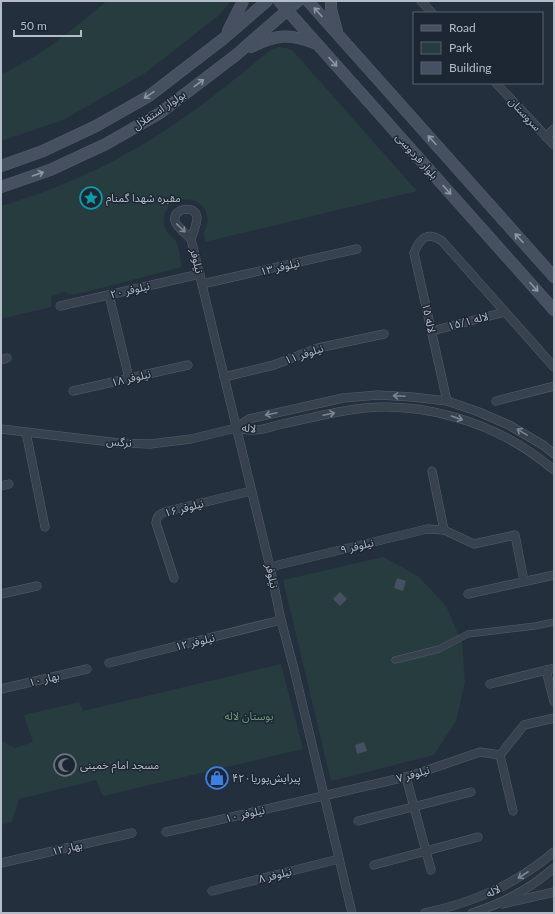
<svg xmlns="http://www.w3.org/2000/svg" width="555" height="914" font-family="Lato,'Noto Sans Arabic',sans-serif">
<style>
.green{fill:#263c3f}
.building{fill:#455162}
.lines{fill:none;stroke-linecap:round;stroke-linejoin:round}
.pedestrian-casing{stroke:#565f6c;stroke-width:7}
.minor-casing{stroke:#565f6c;stroke-width:9}
.secondary-casing{stroke:#565f6c;stroke-width:12}
.pedestrian{stroke:#38414e;stroke-width:6}
.minor{stroke:#38414e;stroke-width:8}
.secondary{stroke:#465061;stroke-width:11}
.oneway{stroke:#8e96a5}
.oneway2{stroke:#7c8592}
.labels{text-anchor:middle;stroke-width:3;stroke-linejoin:round;paint-order:stroke}
.street-label{font-size:11px;fill:#b4bcc9;stroke:#1d2633}
.poi-label{font-size:11px;fill:#b4bcc9;stroke:#1d2633;text-anchor:start}
.park-label{font-size:11px;fill:#6b9a76;stroke:#1d2633}
</style>
<rect width="100%" height="100%" fill="#242f3e"/>
<!-- green -->
<g class="green">
<path d="M107,1h124l-13,15 -73,57 -82,47 -62,21v-67c40,-17 73,-46 106,-73z"/>
<path d="M279,47l7,1 7,3 124,140 -212,51c0,-3 -1,-7 -1,-10 2,-6 5,-10 3,-17 -6,-24 -45,-19 -43,7 1,11 6,11 11,18 4,5 5,20 7,27l-96,25 -17,3 -4,-3 -14,4v11l-50,12v-113c61,-18 120,-45 172,-81 35,-23 67,-50 99,-76z"/>
<polygon points="383,557 418,576 446,606 462,643 465,682 456,721 434,755 331,781 283,580"/>
<polygon points="281,664 303,749 103,796 96,780 19,799 12,822 1,825 1,741 15,748 33,742 24,715 79,702 83,711"/>
</g>
<!-- building -->
<g class="building">
<polygon points="397,578 406,581 403,591 394,588"/>
<polygon points="340,592 347,599 340,606 333,599"/>
<polygon points="364,742 367,751 357,754 355,745"/>
</g>
<g class="lines">
<!-- pedestrian casing -->
<g class="pedestrian-casing">
<polyline id="pedestrian" points="395,660 439,649 468,634 535,626 554,622"/>
</g>
<!-- minor casing -->
<g class="minor-casing">
<g id="minor">
<polyline points="421,1 432,13"/>
<polyline points="496,83 554,145"/>
<polyline points="546,137 554,129"/>
<path d="M191,239c-4,-4 -15,-13 -16,-18 -3,-13 21,-17 22,-3 0,6 -4,15 -6,21l79,328 11,53 14,53 57,240"/>
<polyline points="202,284 357,249"/>
<polyline points="109,295 129,378"/>
<polyline points="60,306 200,274"/>
<polyline points="432,331 505,312"/>
<polyline points="1,360 7,358"/>
<polyline points="224,377 274,365 318,348 384,334"/>
<polyline points="73,391 188,365"/>
<path d="M447,401l-33,-148c6,-15 13,-22 28,-12l112,126"/>
<polyline points="496,401 554,386"/>
<path d="M236,428c5,1 10,2 15,2 9,1 19,-3 27,-5 22,-5 44,-10 66,-14 73,-14 154,11 210,59"/>
<polyline points="1,429 119,443 150,444 191,439 236,428 249,419 321,403 343,398 378,395 412,397 447,401 479,412 509,425 543,445 554,454"/>
<polyline points="26,432 45,527"/>
<polyline points="432,471 444,530"/>
<polyline points="1,486 9,484"/>
<polyline points="270,567 427,529 444,530 474,544 515,535 524,581"/>
<path d="M174,578l-18,-55c1,-8 4,-9 12,-12l83,-20"/>
<polyline points="1,594 37,586"/>
<polyline points="468,594 554,575"/>
<polyline points="109,663 281,620"/>
<polyline points="546,670 554,702"/>
<polyline points="490,684 554,668"/>
<polyline points="1,689 87,669"/>
<polyline points="406,777 431,870"/>
<polyline points="513,811 500,755 524,725 554,718"/>
<polyline points="358,821 471,792"/>
<polyline points="166,832 410,776 480,752 500,755"/>
<polyline points="1,863 132,833"/>
<polyline points="374,865 478,837"/>
<polyline points="212,891 339,859"/>
<polyline points="502,904 554,892"/>
<path d="M425,913c49,-11 90,-28 129,-61"/>
<path d="M472,913c29,-9 59,-25 82,-45"/>
</g>
</g>
<!-- secondary casing -->
<g class="secondary-casing">
<g id="secondary">
<polyline points="279,1 554,310"/>
<polyline points="308,1 554,277"/>
<polyline points="331,1 331,9 337,31"/>
<polyline points="228,31 243,1"/>
<path d="M251,47c24,-12 37,-14 63,-4"/>
<polyline points="1,166 43,151 96,126 149,96 223,39 267,1"/>
<polyline points="1,187 50,170 106,144 160,113 236,55 298,1"/>
</g>
</g>
<!-- pedestrian -->
<use href="#pedestrian" class="pedestrian"/>
<!-- minor -->
<use href="#minor" class="minor"/>
<!-- secondary -->
<use href="#secondary" class="secondary"/>
</g>
<!-- one-way arrows -->
<defs><path id="oneway-shaft" d="M-6 0H5M1.5-3L5.5 0L1.5 3" fill="none" stroke-width="1.6" stroke-linecap="round" stroke-linejoin="round"/></defs>
<g class="oneway">
<use href="#oneway-shaft" transform="translate(318 12) rotate(-132)"/>
<use href="#oneway-shaft" transform="translate(333 62) rotate(48)"/>
<use href="#oneway-shaft" transform="translate(199 83) rotate(-37)"/>
<use href="#oneway-shaft" transform="translate(149 95) rotate(146)"/>
<use href="#oneway-shaft" transform="translate(432 140) rotate(-132)"/>
<use href="#oneway-shaft" transform="translate(38 174) rotate(-19)"/>
<use href="#oneway-shaft" transform="translate(447 190) rotate(48)"/>
<use href="#oneway-shaft" transform="translate(519 238) rotate(-132)"/>
<use href="#oneway-shaft" transform="translate(534 287) rotate(48)"/>
</g>
<g class="oneway2">
<use href="#oneway-shaft" transform="translate(181 228) rotate(44)"/>
<use href="#oneway-shaft" transform="translate(399 396) rotate(-177)"/>
<use href="#oneway-shaft" transform="translate(271 414) rotate(168)"/>
<use href="#oneway-shaft" transform="translate(329 414) rotate(-12)"/>
<use href="#oneway-shaft" transform="translate(457 418) rotate(19)"/>
<use href="#oneway-shaft" transform="translate(522 432) rotate(-149)"/>
<use href="#oneway-shaft" transform="translate(523 875) rotate(147)"/>
</g>
<!-- icons -->
<defs>
<g id="sight-ring" transform="scale(1.15)"><circle r="9.5" fill="#1d2633" stroke="#0f9aa8" stroke-width="1.5"/><path d="M0-6L1.8-2.2L6-1.7L2.9 1.2L3.7 5.4L0 3.3L-3.7 5.4L-2.9 1.2L-6-1.7L-1.8-2.2Z" fill="#0f9aa8"/></g>
<g id="mosque-ring" transform="scale(1.15)"><circle r="9.5" fill="#1d2633" stroke="#6b7280" stroke-width="1.5"/><path d="M3.5-4.9A6 6 0 1 0 3.5 4.9A5 5 0 1 1 3.5-4.9Z" fill="#6b7280"/></g>
<g id="shop-ring" transform="scale(1.15)"><circle r="9.5" fill="#1d2633" stroke="#3f7fe0" stroke-width="1.5"/><path d="M-5-2.5h2.3a2.7 3.5 0 0 1 5.4 0H5L5.5 6h-11ZM-1.5-2.5h3a1.5 2.3 0 0 0-3 0Z" fill="#3f7fe0"/></g>
</defs>
<g fill-rule="evenodd">
<use href="#sight-ring" x="91" y="198"/>
<use href="#mosque-ring" x="65" y="765"/>
<use href="#shop-ring" x="217" y="778"/>
</g>
<g class="labels">
<!-- street labels -->
<g class="street-label">
<text transform="translate(159 110) rotate(-34)" y="4">بولوار استقلال</text>
<text transform="translate(525 114) rotate(47)" y="4">سروستان</text>
<text transform="translate(417 156) rotate(48)" y="4">بلوار فردوسی</text>
<text transform="translate(197 261) rotate(77)" y="4">نیلوفر</text>
<text transform="translate(280 267) rotate(-13)" y="4">نیلوفر ۱۳</text>
<text transform="translate(130 290) rotate(-13)" y="4">نیلوفر ۲۰</text>
<text transform="translate(429 318) rotate(78)" y="4">لاله ۱۵</text>
<text transform="translate(468 321) rotate(-15)" y="4">لاله ۱۵/۱</text>
<text transform="translate(304 354) rotate(-19)" y="4">نیلوفر ۱۱</text>
<text transform="translate(131 378) rotate(-13)" y="4">نیلوفر ۱۸</text>
<text transform="translate(249 428) rotate(5)" y="4">لاله</text>
<text transform="translate(119 442) rotate(4)" y="4">نرگس</text>
<text transform="translate(184 508) rotate(-15)" y="4">نیلوفر ۱۶</text>
<text transform="translate(357 546) rotate(-14)" y="4">نیلوفر ۹</text>
<text transform="translate(272 576) rotate(78)" y="4">نیلوفر</text>
<text transform="translate(195 642) rotate(-14)" y="4">نیلوفر ۱۲</text>
<text transform="translate(44 679) rotate(-13)" y="4">بهار ۱۰</text>
<text transform="translate(413 774) rotate(-16)" y="4">نیلوفر ۷</text>
<text transform="translate(245 814) rotate(-13)" y="4">نیلوفر ۱۰</text>
<text transform="translate(67 848) rotate(-13)" y="4">بهار ۱۲</text>
<text transform="translate(275 875) rotate(-14)" y="4">نیلوفر ۸</text>
<text transform="translate(493 891) rotate(-26)" y="4">لاله</text>
</g>
<!-- poi labels -->
<g class="poi-label">
<text x="106" y="202">مقبره شهدا گمنام</text>
<text x="80" y="769">مسجد امام خمینی</text>
<text x="232" y="782">پیرایش‌پوریا۴۲۰</text>
</g>
<!-- park labels -->
<g class="park-label">
<text x="249" y="720">بوستان لاله</text>
</g>
</g>
<!-- border -->
<rect width="555" height="914" fill="none" stroke="#b4bcc9" stroke-width="4"/>
<!-- legend -->
<rect x="413" y="12" width="130" height="72" fill="#1d2633" stroke="#59626f"/>
<rect x="421" y="25" width="20" height="6" fill="#465061" stroke="#59626f"/>
<text x="449" y="32" font-size="12" fill="#b4bcc9">Road</text>
<rect x="421" y="42" width="20" height="12" fill="#263c3f" stroke="#59626f"/>
<text x="449" y="52" font-size="12" fill="#b4bcc9">Park</text>
<rect x="421" y="62" width="20" height="12" fill="#455162" stroke="#59626f"/>
<text x="449" y="72" font-size="12" fill="#b4bcc9">Building</text>
<!-- scale -->
<path d="M14 30v6h67v-6" fill="none" stroke="#b4bcc9" stroke-width="2"/>
<text x="20" y="30" font-size="12" fill="#b4bcc9" stroke="#1d2633" stroke-width="3" paint-order="stroke">50 m</text>
</svg>
